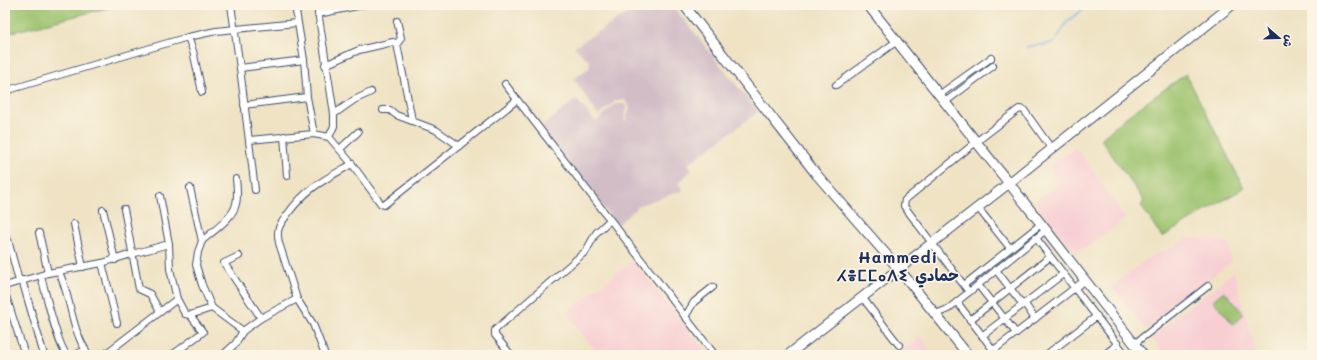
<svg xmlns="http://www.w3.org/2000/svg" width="1317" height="360" font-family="Mali,'Playpen Sans Arabic','Noto Sans Tifinagh',sans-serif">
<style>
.built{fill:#f7cfd3}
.industrial{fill:#d2bdc7}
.green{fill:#9cc26d;stroke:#5c7866}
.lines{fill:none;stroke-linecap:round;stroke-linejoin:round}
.stream{stroke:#7eb7ef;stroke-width:1.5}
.street-casing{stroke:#3b4a6d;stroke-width:8}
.secondary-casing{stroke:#3b4a6d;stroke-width:11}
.street{stroke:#fff;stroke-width:6}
.secondary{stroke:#fff;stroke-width:9}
.labels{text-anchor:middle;stroke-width:3.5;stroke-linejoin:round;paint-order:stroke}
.district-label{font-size:16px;font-weight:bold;letter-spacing:1px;fill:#1b2f5e;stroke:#fcf5e5}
</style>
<rect width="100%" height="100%" fill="#fcf5e5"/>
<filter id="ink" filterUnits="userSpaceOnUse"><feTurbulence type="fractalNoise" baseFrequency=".025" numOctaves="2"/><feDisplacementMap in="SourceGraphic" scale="8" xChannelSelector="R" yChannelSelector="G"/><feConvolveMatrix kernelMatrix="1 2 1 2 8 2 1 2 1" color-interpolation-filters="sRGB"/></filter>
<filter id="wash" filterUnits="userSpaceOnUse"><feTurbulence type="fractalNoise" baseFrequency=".012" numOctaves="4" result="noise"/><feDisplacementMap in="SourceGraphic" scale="16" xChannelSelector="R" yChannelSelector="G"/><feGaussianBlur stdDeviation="0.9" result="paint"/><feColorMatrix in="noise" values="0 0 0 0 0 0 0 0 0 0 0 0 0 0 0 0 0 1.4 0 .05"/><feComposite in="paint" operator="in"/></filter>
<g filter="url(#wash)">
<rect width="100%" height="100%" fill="#efe3c4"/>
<!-- built -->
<g class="built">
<polygon points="1076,147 1126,219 1076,254 1034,202 1059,183 1048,167"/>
<polygon points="1187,238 1206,238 1229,242 1231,262 1146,330 1112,287 1150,256 1169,249"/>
<polygon points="633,260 708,355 599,355 566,313"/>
<polygon points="1234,272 1256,355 1164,355 1151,337"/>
<polygon points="922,336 932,355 895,355"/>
</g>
<!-- industrial -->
<polygon class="industrial" points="641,5 672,5 758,112 688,164 692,170 678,183 683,190 640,205 617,225 542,127 576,99 596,122 615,104 624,104 627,108 624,119 626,121 630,107 624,99 617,100 598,115 574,79 590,67 589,61 574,47"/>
<!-- green -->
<g class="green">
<polygon points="5,5 119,5 5,34"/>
<polygon points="1186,74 1244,188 1162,237 1141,206 1144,201 1101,139 1126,117"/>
<polygon points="1224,291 1244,314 1233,324 1213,300"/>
</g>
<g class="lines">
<!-- stream -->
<path class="stream" d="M1026,47l27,-4c6,-4 9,-14 14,-21 5,-6 15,-9 19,-17"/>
</g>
</g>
<g filter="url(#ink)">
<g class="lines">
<!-- street casing -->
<g class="street-casing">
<g id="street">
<polyline points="231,5 240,68 255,190"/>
<polyline points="295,5 304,60 307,97 314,134"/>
<polyline points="317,5 334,114 334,126 329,137"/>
<polyline points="318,14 362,5"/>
<polyline points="188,37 193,51 202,92"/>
<polyline points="397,44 401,38 397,21"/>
<polyline points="325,65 359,50 393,42 397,44 412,120"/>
<polyline points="240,68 304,60"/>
<polyline points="505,84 715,355"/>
<polyline points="836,85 897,41"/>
<polyline points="5,91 188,37 216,31 297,23"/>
<polyline points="939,95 991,58"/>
<polyline points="945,102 993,66"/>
<polyline points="244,105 307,97"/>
<polyline points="383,110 390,110 396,115 436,130 459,146"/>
<polyline points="334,114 354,100 371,92"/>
<polyline points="284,136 287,176"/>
<polyline points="249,140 314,134 329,137 352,164 381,204 384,205 517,100"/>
<polyline points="340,149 358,132"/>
<polyline points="160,196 169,244 170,269 177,299 185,314 190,315 212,308 202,285 196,265 198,252 202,241 190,188"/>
<polyline points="978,208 1010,248"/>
<polyline points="124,209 139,289 150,294 160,312"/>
<polyline points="103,210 115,260"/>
<polyline points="74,224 83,267"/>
<polyline points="39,233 48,273"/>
<polyline points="1036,238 1126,355"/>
<polyline points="8,240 19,281"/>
<path d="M202,241c11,-10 31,-23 34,-37 2,-8 1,-17 0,-25"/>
<polyline points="239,256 224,263 261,318"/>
<polyline points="102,263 117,323"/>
<polyline points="996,270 1023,305"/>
<path d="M59,272c13,28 11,55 29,82"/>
<path d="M41,276c4,15 17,71 26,79"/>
<polyline points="22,280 44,355"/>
<polyline points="964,285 1041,224"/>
<polyline points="978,285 1016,333"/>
<polyline points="5,286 48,273 102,263 132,254 169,244"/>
<polyline points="969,292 904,206 905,200 976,142 1019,109 1024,110 1051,148"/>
<polyline points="5,293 25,355"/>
<polyline points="862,297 899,345"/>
<polyline points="297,299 313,324 325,355"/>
<polyline points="957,302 997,355"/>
<polyline points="1025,304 1035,319"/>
<polyline points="212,308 243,331 235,344 223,355"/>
<polyline points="936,314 948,309 1046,230"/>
<polyline points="685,317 694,302 713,287"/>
<polyline points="970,320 1050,257"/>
<path d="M243,331l18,-13 36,-19 -18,-56c-3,-14 0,-17 8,-28 19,-27 37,-35 65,-51"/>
<polyline points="982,336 1063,274"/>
<polyline points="1134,344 1208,286"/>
<polyline points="994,350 1085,280"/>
<polyline points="175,353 203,332 190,315"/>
<polyline points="75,355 81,352 88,355"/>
<polyline points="104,355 177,299"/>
<path d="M170,355c6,-3 10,-3 15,0"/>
<polyline points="511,355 495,335 495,330 586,251 596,233 610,220"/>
<polyline points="1046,355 1097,316"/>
<polyline points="1104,355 1118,344"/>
</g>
</g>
<!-- secondary casing -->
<g class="secondary-casing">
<g id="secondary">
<polyline points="684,5 817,175 899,269 968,355"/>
<polyline points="868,5 1046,230 1143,355"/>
<polyline points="788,355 1008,184 1232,5"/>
</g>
</g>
<!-- street -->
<use href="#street" class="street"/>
<!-- secondary -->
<use href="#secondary" class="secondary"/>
</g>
</g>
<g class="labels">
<!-- district labels -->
<g class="district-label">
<text x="898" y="263">Hammedi<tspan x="898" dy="18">ⵃⴻⵎⵎⴰⴷⵉ حمادي</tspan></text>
</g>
</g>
<!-- margin -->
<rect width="1317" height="360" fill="none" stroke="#fcf5e5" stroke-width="20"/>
<!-- north arrow -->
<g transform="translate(1279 38) rotate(110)" stroke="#fcf5e5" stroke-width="3" paint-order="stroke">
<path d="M0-3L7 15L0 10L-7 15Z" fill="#1b2f5e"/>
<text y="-6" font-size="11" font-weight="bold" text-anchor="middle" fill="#1b2f5e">ش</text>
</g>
</svg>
